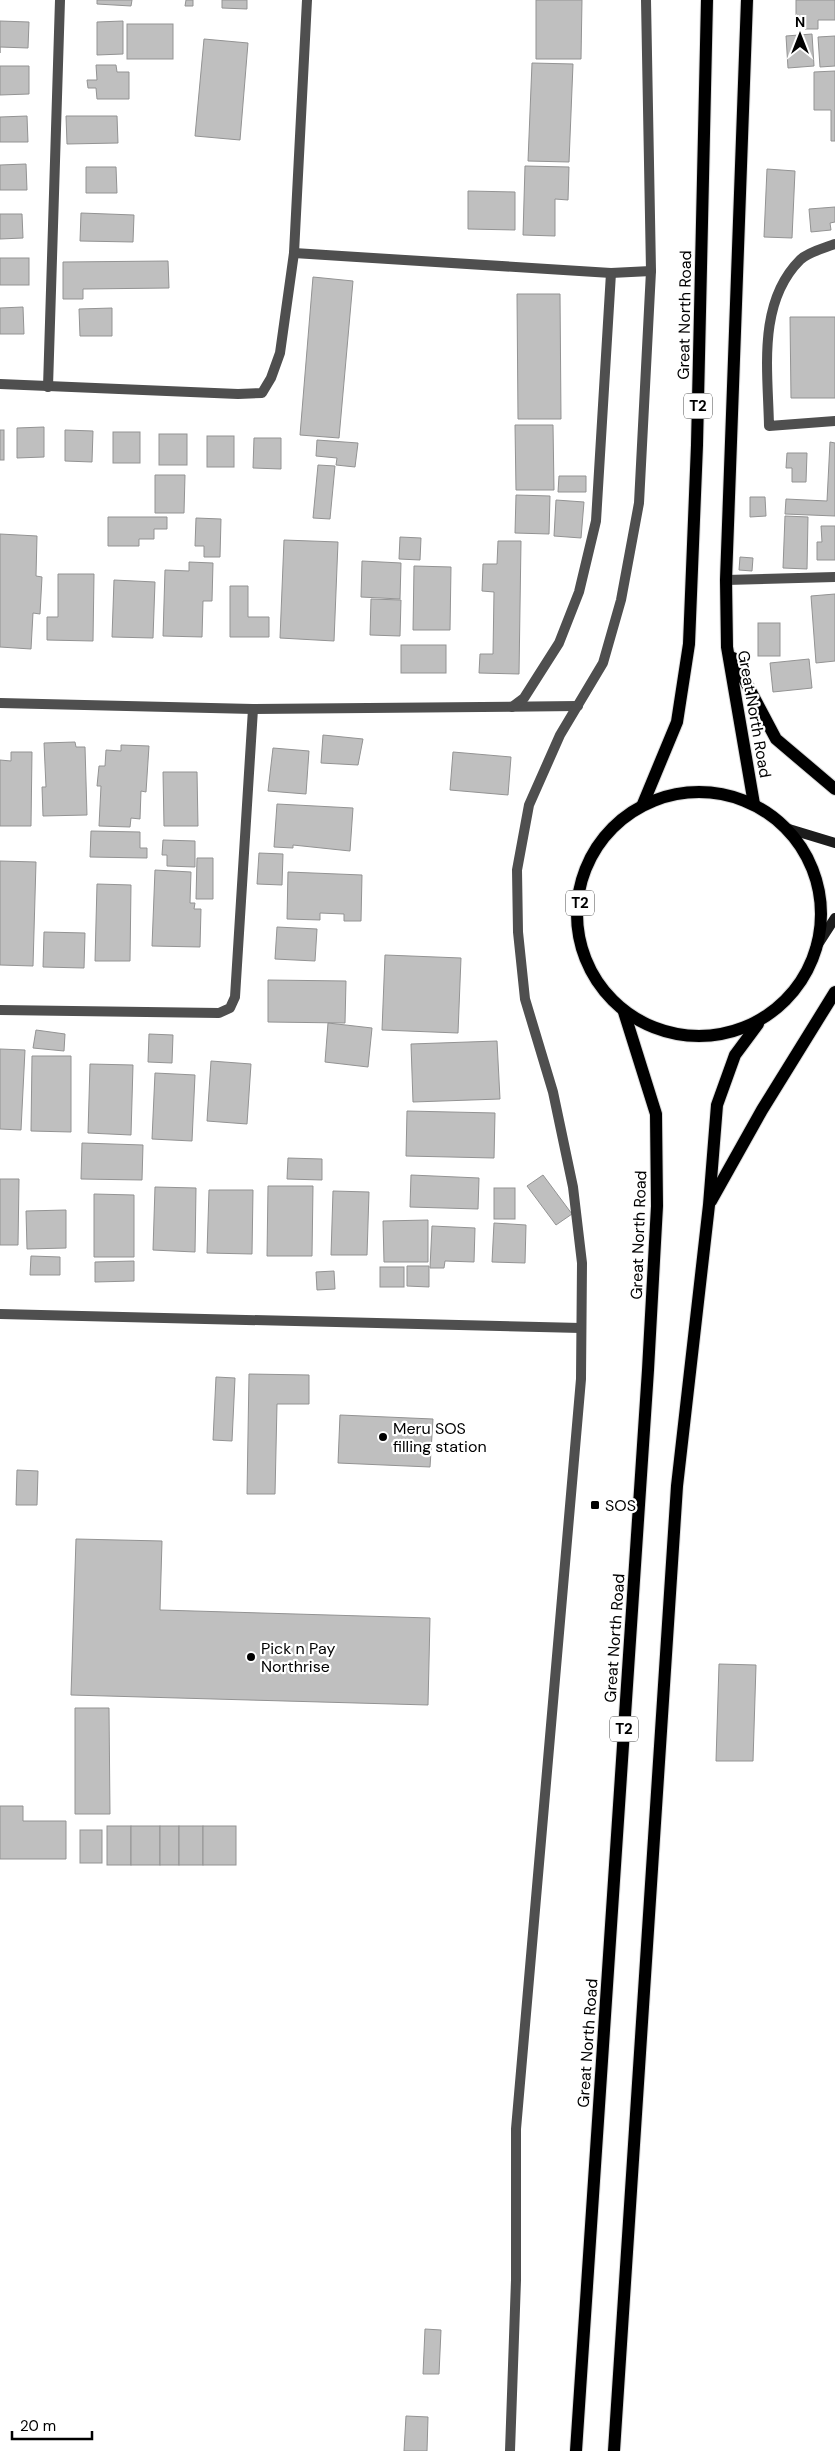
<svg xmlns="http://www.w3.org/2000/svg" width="835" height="2451" font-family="'DM Sans',sans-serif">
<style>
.building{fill:#bfbfbf;stroke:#939393}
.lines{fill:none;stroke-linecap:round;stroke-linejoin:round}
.primary-casing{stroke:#dbdbdb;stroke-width:14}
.street{stroke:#4f4f4f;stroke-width:10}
.secondary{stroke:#1c1c1c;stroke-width:10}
.primary{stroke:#000;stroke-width:12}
.poi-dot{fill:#000;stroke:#fff;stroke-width:2}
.labels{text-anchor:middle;stroke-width:4.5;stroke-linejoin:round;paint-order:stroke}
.shield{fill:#fff;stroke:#4c4c4c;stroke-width:1}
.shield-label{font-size:15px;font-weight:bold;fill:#000}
.street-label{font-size:16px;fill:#000;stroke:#fff}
.poi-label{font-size:16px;fill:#000;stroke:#fff;text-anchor:start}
</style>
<rect width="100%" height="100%" fill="#fff"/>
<!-- building -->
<g class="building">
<polygon points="97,0 132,0 131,6 97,4"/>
<polygon points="186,0 193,0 193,6 185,6"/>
<polygon points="222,0 247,0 247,9 222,8"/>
<polygon points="536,0 582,0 581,59 536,59"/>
<polygon points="796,0 835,0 835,20 818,20 818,29 805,29 805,21 796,21"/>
<polygon points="0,21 29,22 28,48 0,47 0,53"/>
<polygon points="123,21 123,54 97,55 97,22"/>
<rect x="127" y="24" width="46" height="35"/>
<polygon points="812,34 814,66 788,68 786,36"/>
<polygon points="835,36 835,66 820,67 818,37"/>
<polygon points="204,39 248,43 240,140 195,136"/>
<polygon points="532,63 573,64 569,162 528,161"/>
<polygon points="96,65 116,65 117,72 129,72 129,99 97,99 96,88 88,88 87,80 97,80"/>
<polygon points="0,66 29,66 29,94 0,95"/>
<polygon points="835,71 835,141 831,141 831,110 814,110 814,72"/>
<polygon points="27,116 28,142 0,142 0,117"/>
<polygon points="66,116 117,116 118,143 67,144"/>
<polygon points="26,164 27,190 0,190 0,165"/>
<polygon points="525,166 569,167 568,200 555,199 555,236 523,235"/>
<polygon points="86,167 116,167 117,193 86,193"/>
<polygon points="767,169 795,171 792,238 764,237"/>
<polygon points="468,191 515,192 515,230 468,229"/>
<polygon points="835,207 835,222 830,223 831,230 811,232 809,209"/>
<polygon points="81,213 134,215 133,242 80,241"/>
<polygon points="0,214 22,214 23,238 0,239"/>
<rect x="0" y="258" width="29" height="27"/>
<polygon points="168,261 169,288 83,289 83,299 63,299 63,262"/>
<polygon points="313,277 353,281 339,438 300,435"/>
<polygon points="517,294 560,294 561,419 518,419"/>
<polygon points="23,307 24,334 0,334 0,308"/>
<polygon points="112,308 112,336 80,336 79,309"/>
<polygon points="790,317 835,317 835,398 791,398"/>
<polygon points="515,425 553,425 554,490 516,490"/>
<polygon points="44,427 44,457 17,458 17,428"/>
<rect x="0" y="430" width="4" height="30"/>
<polygon points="65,430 93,431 92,462 65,461"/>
<rect x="113" y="432" width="27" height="31"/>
<rect x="159" y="434" width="28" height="31"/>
<rect x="207" y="436" width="27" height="31"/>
<polygon points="254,438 281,438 281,469 253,468"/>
<polygon points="317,440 358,443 355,467 336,465 337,458 316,456"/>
<polygon points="830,442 835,443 835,516 785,514 786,499 827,501"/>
<polygon points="787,453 807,453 806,482 792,482 792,468 786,468"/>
<polygon points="318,465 335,466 330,519 313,518"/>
<polygon points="155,475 185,475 184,513 155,513"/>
<polygon points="559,476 586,476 586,492 558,492"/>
<polygon points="516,495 550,496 549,534 515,533"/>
<polygon points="750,497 765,497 766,516 750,517"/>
<polygon points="556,500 584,502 581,538 554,536"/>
<polygon points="785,516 808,517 807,569 783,568"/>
<polygon points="108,517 167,517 167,529 154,529 154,539 139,539 139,546 108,546"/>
<polygon points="196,518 221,519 220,557 204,557 204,546 195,546"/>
<polygon points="821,526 835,526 835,560 817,560 817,542 822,542"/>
<polygon points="0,534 37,536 36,576 42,577 40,614 33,613 31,649 0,647"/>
<polygon points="400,537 421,538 420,560 399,559"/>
<polygon points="284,540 338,542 334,641 280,638"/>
<polygon points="498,541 521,541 519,674 479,673 480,654 493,654 494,592 482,591 483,564 497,564"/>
<polygon points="740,557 753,558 752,571 739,570"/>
<polygon points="362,561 401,563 400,599 361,597"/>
<polygon points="189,562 213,563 212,601 203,601 202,637 163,636 165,570 189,571"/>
<polygon points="414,566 451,567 450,630 413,630"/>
<polygon points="58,574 94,574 93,641 47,640 47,617 58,617"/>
<polygon points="114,580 155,582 153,638 112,637"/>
<polygon points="230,586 248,586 248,617 269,617 269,637 230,637"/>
<polygon points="835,594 835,661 816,663 811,596"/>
<polygon points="371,599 401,600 400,636 370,635"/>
<rect x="758" y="623" width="22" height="33"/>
<rect x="401" y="645" width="45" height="28"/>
<polygon points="809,659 812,688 773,692 770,663"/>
<polygon points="323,735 363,739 358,765 321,763"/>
<polygon points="75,742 76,747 85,747 87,815 43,816 42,787 46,787 44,743"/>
<polygon points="121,745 149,746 146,792 141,791 140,819 131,818 130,827 99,826 101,786 97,786 99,766 105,766 106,750 121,751"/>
<polygon points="273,748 309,751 306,794 268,791"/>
<polygon points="11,752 32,752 31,826 0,826 0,760 11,761"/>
<polygon points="453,752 511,757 508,795 450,790"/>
<polygon points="163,772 197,772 198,826 164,826"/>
<polygon points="277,804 353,808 350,851 293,845 293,848 274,847"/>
<polygon points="91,831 140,832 140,848 147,848 147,858 90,857"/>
<polygon points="163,840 195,841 195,867 167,866 167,855 162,855"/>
<polygon points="259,853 283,854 282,885 257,884"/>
<polygon points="197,858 213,858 213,899 196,899"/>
<polygon points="0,861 36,862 33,966 0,965"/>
<polygon points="155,870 191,872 190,903 195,903 194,909 201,909 200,947 152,946"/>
<polygon points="288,872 362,875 361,921 344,921 344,914 320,913 320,920 287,919"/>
<polygon points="97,884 131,885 130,961 95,961"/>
<polygon points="277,927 317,929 315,961 275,959"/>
<polygon points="44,932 85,933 84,968 43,967"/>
<polygon points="385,955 461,958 458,1033 382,1030"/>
<polygon points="268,980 346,981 345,1023 268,1022"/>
<polygon points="328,1023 372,1028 368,1067 325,1062"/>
<polygon points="36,1030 65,1034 64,1051 33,1048"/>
<polygon points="149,1034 173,1035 172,1063 148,1062"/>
<polygon points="497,1041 500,1099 413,1102 411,1044"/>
<polygon points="0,1049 25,1050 21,1130 0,1129"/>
<polygon points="32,1056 71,1056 71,1132 31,1131"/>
<polygon points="211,1061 251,1064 247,1124 207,1121"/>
<polygon points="90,1064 133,1065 131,1135 88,1133"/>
<polygon points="155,1073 195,1075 192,1141 152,1139"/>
<polygon points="407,1111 495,1113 494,1158 406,1156"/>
<polygon points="82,1143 143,1145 142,1180 81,1179"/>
<polygon points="288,1158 322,1159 322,1180 287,1179"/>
<polygon points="411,1175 479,1178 478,1209 410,1207"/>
<polygon points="543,1175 572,1214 556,1225 527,1186"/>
<polygon points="0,1179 19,1179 18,1245 0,1245"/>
<polygon points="268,1186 313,1186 312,1256 267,1256"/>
<polygon points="155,1187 196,1188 195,1252 153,1250"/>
<rect x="494" y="1188" width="21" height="31"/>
<polygon points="209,1190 253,1190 252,1254 207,1253"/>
<polygon points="333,1191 369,1192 367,1255 331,1255"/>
<polygon points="94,1194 134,1195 134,1257 94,1257"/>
<polygon points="66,1210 66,1248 27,1249 26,1211"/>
<polygon points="428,1220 428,1262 384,1262 383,1221"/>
<polygon points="494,1223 526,1225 525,1263 492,1262"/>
<polygon points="432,1226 475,1228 474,1262 445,1261 444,1268 430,1268"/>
<polygon points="31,1256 60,1257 60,1275 30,1275"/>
<polygon points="134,1261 134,1281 95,1282 95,1262"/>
<polygon points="407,1266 429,1266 429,1287 407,1286"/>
<rect x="380" y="1267" width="24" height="20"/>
<polygon points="334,1271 335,1289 317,1290 316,1272"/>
<polygon points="249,1374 309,1375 309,1404 277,1404 275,1494 247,1494"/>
<polygon points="216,1377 235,1378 232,1441 213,1440"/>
<polygon points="340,1415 433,1419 430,1467 338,1463"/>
<polygon points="17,1470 38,1471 37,1505 16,1505"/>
<polygon points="76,1539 162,1541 160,1610 430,1618 428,1705 71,1695"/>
<polygon points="719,1664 756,1665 753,1761 716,1761"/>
<polygon points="75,1708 109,1708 110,1814 75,1814"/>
<polygon points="0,1806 23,1806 23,1821 66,1821 66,1859 0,1859"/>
<rect x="107" y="1826" width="24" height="39"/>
<rect x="131" y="1826" width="29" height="39"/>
<rect x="160" y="1826" width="19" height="39"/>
<rect x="179" y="1826" width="24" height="39"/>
<rect x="203" y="1826" width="33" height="39"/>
<rect x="80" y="1830" width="22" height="33"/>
<polygon points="425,2329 441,2330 439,2374 423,2374"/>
<polygon points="406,2416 428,2417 427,2451 404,2451"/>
</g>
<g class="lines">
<!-- primary casing -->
<g class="primary-casing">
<g id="primary">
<polyline points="747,0 726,580 727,647 754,804"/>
<polyline points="733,658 776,739 835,789"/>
<circle cx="699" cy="914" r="122"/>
<polyline points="643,804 677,722 689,644 697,445 707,0"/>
<polyline points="711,1201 762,1110 835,992"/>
<polyline points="576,2451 648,1370 657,1206 656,1114 624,1012"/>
<polyline points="614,2451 677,1486 709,1205 717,1105 735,1055 758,1024"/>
</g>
</g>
<!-- street -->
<g class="street">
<path d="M835,244c-10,4 -27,8 -35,16 -43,43 -32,111 -31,166l66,-5"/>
<polyline points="294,253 611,273 651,271"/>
<polyline points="0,384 238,394 262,393 271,378 280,353 294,253 307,0"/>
<polyline points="48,387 60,0"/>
<polyline points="726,580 835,577"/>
<polyline points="0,703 253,709 578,706"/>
<polyline points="512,707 524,698 559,643 579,592 596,521 611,273"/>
<polyline points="0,1010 219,1013 230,1008 235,997 253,709"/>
<polyline points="0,1314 581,1328"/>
<polyline points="510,2451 516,2280 516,2129 581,1379 582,1263 573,1187 553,1092 525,999 518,932 517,870 529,805 560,735 603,663 621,600 639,503 651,271 646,0"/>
</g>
<!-- secondary -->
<g class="secondary">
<polyline points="789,829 835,843"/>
<polyline points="815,949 835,918"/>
</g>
<!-- primary -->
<use href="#primary" class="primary"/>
</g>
<!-- markers -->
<g class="poi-dot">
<circle cx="383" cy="1437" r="5"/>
<rect x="590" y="1500" width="10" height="10" rx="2.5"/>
<circle cx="251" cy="1657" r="5"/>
</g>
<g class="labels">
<!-- shield labels -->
<g class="shield">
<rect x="684" y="393.5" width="28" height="25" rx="4"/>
<rect x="566" y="890.5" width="28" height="25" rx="4"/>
<rect x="610" y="1716.5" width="28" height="25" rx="4"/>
</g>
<g class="shield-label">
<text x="698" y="411">T2</text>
<text x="580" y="908">T2</text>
<text x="624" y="1734">T2</text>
</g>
<!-- street labels -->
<g class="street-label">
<text transform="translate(684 315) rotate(-89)" y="6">Great North Road</text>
<text transform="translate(755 714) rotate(80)" y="6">Great North Road</text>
<text transform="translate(638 1235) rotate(-88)" y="6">Great North Road</text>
<text transform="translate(614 1638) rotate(-86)" y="6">Great North Road</text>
<text transform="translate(587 2043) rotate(-86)" y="6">Great North Road</text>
</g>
<!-- poi labels -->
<g class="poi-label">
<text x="393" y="1434">Meru SOS<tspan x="393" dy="18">filling station</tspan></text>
<text x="605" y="1511">SOS</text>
<text x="261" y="1654">Pick n Pay<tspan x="261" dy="18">Northrise</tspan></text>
</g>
</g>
<!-- north arrow -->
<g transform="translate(800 35)" stroke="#ffffff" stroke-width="4" paint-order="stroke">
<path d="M0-4L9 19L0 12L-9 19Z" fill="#000000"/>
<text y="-8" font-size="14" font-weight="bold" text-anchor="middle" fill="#000000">N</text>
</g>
<!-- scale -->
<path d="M12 2431v8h80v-8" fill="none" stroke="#000000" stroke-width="2.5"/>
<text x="20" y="2431" font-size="15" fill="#000000" stroke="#ffffff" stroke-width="4" paint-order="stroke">20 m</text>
</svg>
